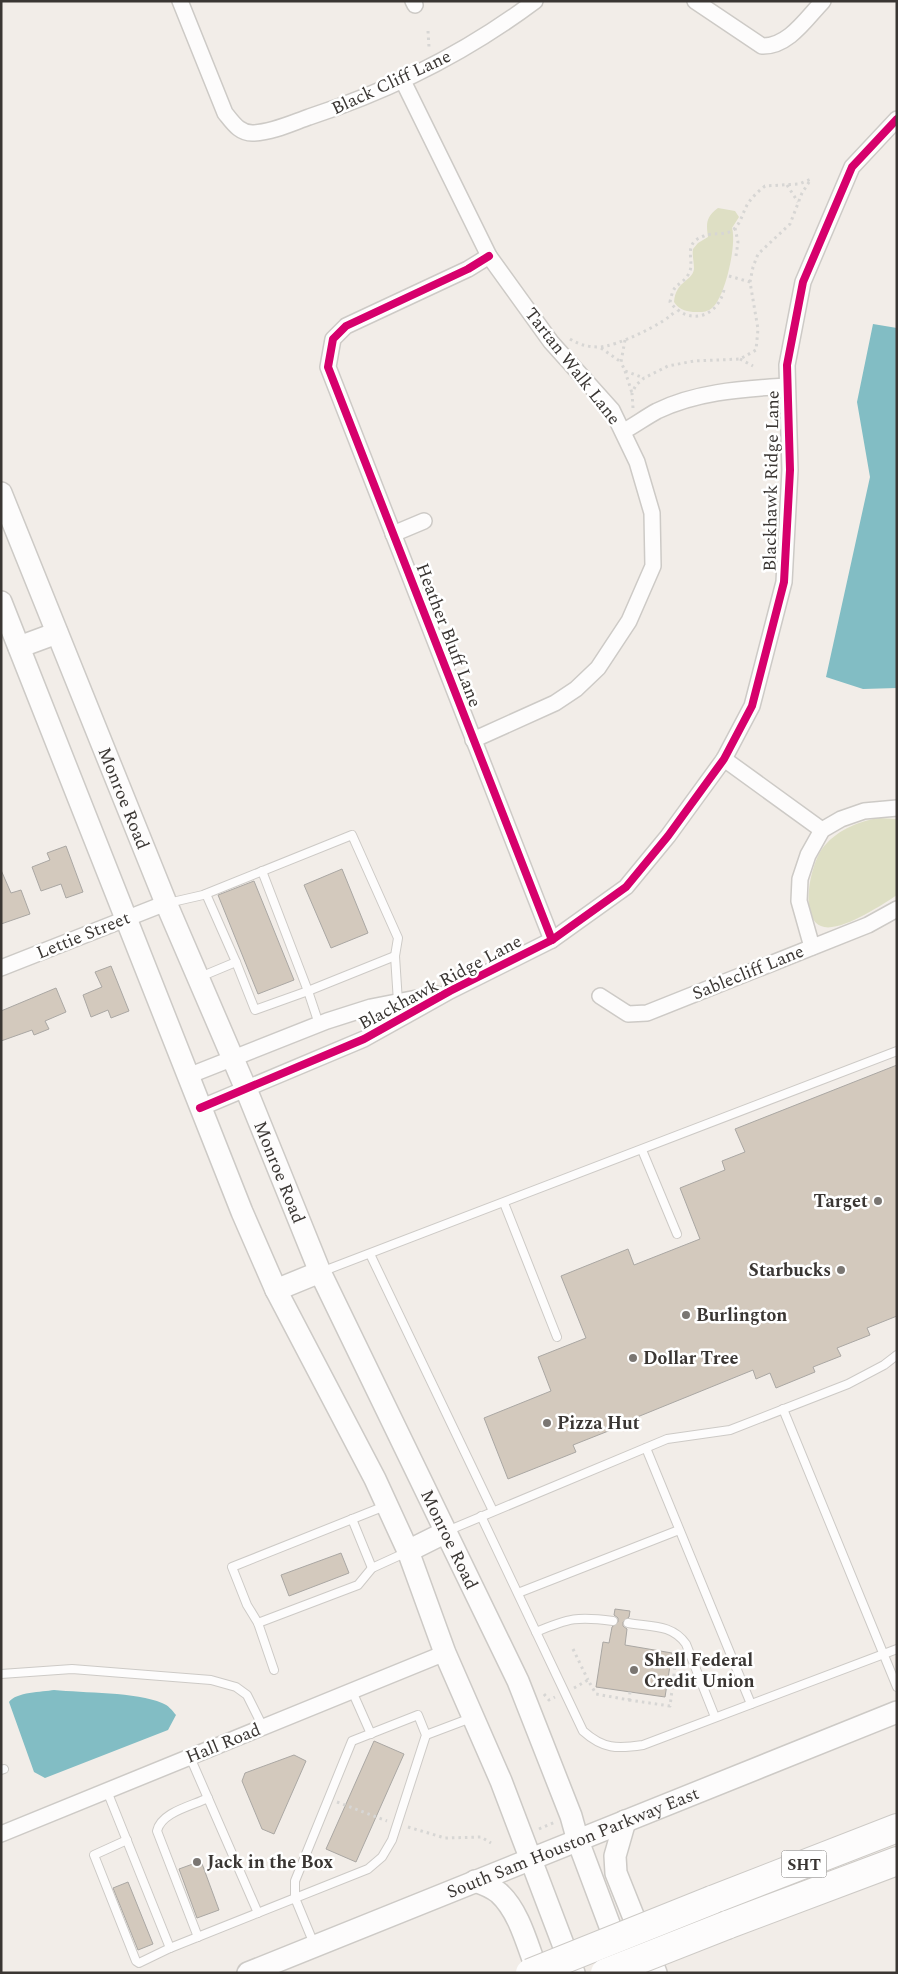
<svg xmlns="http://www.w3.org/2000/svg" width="898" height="1974" font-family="Spectral,serif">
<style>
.green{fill:#dedfc4}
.water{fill:#82bdc4}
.building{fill:#d3c9bd;stroke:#aaa7a3}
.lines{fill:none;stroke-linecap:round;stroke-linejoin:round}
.lane-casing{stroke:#cdcac6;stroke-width:10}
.street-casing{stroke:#cdcac6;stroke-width:18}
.secondary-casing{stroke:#cdcac6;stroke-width:24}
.highway-casing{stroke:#cdcac6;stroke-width:30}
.path{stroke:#d7d6d4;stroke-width:3;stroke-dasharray:2.5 4;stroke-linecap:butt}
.lane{stroke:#fdfcfc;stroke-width:8}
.street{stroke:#fdfcfc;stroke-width:15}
.secondary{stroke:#fdfcfc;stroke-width:21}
.highway{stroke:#fdfcfc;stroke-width:28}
.highway-bridge-casing{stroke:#cdcac6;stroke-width:30;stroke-linecap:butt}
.highway-bridge{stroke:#fdfcfc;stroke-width:28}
.cycleway-casing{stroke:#fff;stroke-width:11}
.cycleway{stroke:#d6006c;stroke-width:8}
.poi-dot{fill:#7a7672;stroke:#fff;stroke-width:2}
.labels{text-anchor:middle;stroke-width:5;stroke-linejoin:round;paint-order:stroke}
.shield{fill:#fff;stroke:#757270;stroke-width:1}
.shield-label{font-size:16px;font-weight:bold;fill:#3a3633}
.street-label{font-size:18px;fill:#3a3633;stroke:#fff}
.poi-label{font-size:18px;font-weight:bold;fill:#3a3633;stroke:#fff;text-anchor:start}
</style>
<rect width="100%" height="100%" fill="#f2ede8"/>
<!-- green -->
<g class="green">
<path d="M718,208l17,3 4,6 -7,11c5,16 -7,70 -20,80 -6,5 -12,4 -19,4 -9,-1 -14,-3 -19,-10 2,-22 18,-20 20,-33 0,-7 -2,-14 -1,-20l5,-6 10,-6c-2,-14 -2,-20 10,-29z"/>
<path d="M878,818l19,1v76c-15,10 -59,39 -76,31 -22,-10 -10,-62 1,-77 13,-18 35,-27 56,-31z"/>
</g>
<!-- water -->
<g class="water">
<polygon points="873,324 897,328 897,688 863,689 826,677 870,477 857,402"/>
<path d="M54,1690c29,3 83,2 108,13 6,2 10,7 14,12l-8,15 -123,48 -11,-6 -25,-70c7,-10 33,-10 45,-12z"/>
</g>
<!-- building -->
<g class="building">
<polygon points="66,846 83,892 66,898 61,884 41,891 32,867 50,860 47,853"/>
<polygon points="342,869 368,933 331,948 304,885"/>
<polygon points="1,870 11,893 21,890 30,914 1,924"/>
<polygon points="254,881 294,980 258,994 218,895"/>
<polygon points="111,966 129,1011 111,1018 108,1010 91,1017 83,995 102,987 95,972"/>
<polygon points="56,988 66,1012 45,1021 49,1029 34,1035 32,1030 1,1041 1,1011"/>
<polygon points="897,1065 897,1316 867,1328 870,1335 837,1348 841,1356 813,1367 815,1372 776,1388 770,1373 756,1379 753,1370 620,1424 621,1426 573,1445 576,1452 508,1479 484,1418 551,1391 538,1357 586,1338 561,1276 628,1249 634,1265 700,1239 680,1188 725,1170 722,1161 745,1152 735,1129"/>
<polygon points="341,1553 349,1573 289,1596 281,1575"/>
<polygon points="615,1609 630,1611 629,1617 623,1622 623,1626 627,1629 625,1645 672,1653 665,1697 596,1687 603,1642 609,1643 612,1627 618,1622 618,1618 614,1615"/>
<polygon points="374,1741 404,1754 356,1862 326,1849"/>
<polygon points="294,1755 306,1761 274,1834 262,1829 242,1781 245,1773"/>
<polygon points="201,1861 219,1910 197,1918 179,1869"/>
<polygon points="128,1882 153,1944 138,1950 113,1888"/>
</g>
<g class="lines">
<!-- lane casing -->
<g class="lane-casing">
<g id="lane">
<polyline points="168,903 203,895 352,835 398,938 395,956 398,1002"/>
<polyline points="236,962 255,1010 308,991 262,871"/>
<polyline points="200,977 236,962 206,894"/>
<polyline points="319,1024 308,991 395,956"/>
<polyline points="642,1150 677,1234"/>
<polyline points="504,1203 557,1337"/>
<polyline points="370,1254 493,1511"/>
<polyline points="321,1272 897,1051"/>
<polyline points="783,1409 897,1687"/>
<polyline points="646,1448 751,1704"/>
<path d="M481,1516l102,215c20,18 34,18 60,14l254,-96"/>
<polyline points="352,1519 372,1568"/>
<polyline points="447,1531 667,1439 730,1430 848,1384 884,1365 897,1355"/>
<polyline points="518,1593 679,1530"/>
<polyline points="258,1623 358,1585 372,1568 407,1552"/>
<path d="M628,1623c23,4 44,1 58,21l29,73"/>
<path d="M536,1632c33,-14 42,-16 77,-11"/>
<polyline points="274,1670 258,1623 247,1605 232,1567 385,1506"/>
<polyline points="1,1674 72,1669 211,1680 236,1687 247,1695 263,1727"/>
<polyline points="352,1691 371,1734"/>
<polyline points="426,1735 471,1718"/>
<polyline points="190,1757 258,1913"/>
<polyline points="1,1770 4,1769"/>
<polyline points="107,1791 170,1948"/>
<polyline points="127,1840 94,1855 136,1961 139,1963 170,1948 368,1869 382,1857 392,1840 426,1735 418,1715 352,1741 295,1881 295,1898 314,1944"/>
<path d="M198,1937l-41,-106c4,-19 35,-25 51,-33"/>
</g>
</g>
<!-- street casing -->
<g class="street-casing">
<g id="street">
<path d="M180,1l45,112c8,10 15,21 29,20 19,-1 38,-10 55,-16 80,-26 158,-65 226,-116"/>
<polyline points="413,1 415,5"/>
<path d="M695,1l67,45c26,1 44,-27 61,-45"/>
<polyline points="403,81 489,256 551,342 612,410 637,462 652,513 653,566 629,621 598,668 576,689 555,703 473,740"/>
<polyline points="489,256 468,269 346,326 333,339 328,367 552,940"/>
<path d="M624,431c11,-6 22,-14 33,-20 41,-20 87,-22 130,-25"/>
<polyline points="393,534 424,521"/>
<polyline points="724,759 822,830"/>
<polyline points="812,947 799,901 800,879 808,855 822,830 841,819 864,811 897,808"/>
<polyline points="1,968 166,903"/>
<polyline points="600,996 628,1014 647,1013 868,925 897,909"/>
<polyline points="188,1076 327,1021 371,1007 437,994"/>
<polyline points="200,1108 364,1039 450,991 552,940 626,887 668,836 724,759 752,706 784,582 790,470 787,365 803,282 852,167 897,119"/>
<polyline points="1,1834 445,1653"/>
</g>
</g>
<!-- secondary casing -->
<g class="secondary-casing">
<g id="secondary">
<path id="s1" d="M1,493l165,410 80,186 74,183 198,409 53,135 7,25 42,112"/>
<polyline points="1,602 242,1212 276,1290 375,1479 408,1551 445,1653 501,1781 574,1973"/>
<polyline points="19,647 57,633"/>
<polyline points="276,1290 320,1272"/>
<polyline points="408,1551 446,1532"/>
<polyline points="625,1821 615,1856 616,1873 656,1973"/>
<path d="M475,1881c9,3 17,6 24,12 21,19 29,55 39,80"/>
<path id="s2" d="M248,1973l649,-261"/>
</g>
</g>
<!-- highway casing -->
<g class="highway-casing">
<g id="highway">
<polyline points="712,1900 897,1828"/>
<polyline points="727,1925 897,1861"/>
</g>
</g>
<!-- path -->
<g class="path">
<polyline points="428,31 429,47"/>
<polyline points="787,185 798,202"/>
<polyline points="735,228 738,242 736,256"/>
<polyline points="729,276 750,282"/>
<path d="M724,290c-7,28 -36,36 -54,12 4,-21 9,-14 18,-27 9,-13 -8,-31 16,-39 9,-4 23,0 30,-7 8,-7 9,-19 15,-27 4,-6 10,-11 16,-16l34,-2 12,-5"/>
<path d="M570,339c10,6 18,8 29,8 16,0 68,-24 77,-37"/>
<polyline points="625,340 621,362 625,371 644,378"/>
<polyline points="601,348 621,362"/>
<polyline points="740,359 753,366"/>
<polyline points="625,371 632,393"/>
<polyline points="633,408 632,393 636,385 644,378 668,366 694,361 740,359 756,350 758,329 750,282 753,267 758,254 790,224 802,193 811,179"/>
<polyline points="573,1649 588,1680"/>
<polyline points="574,1688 588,1680 596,1694 629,1700 630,1692"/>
<polyline points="544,1694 549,1700 555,1697"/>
<polyline points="629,1700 670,1706 675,1666"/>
<polyline points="337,1802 387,1821"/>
<polyline points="408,1827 445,1838 481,1837 491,1843"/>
<polyline points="539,1829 555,1822"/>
</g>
<!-- lane -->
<use href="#lane" class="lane"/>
<!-- street -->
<use href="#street" class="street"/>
<!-- secondary -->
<use href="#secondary" class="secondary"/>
<!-- highway -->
<use href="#highway" class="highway"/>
<!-- highway-bridge casing -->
<g class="highway-bridge-casing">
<g id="highway-bridge">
<polyline points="530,1973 712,1900"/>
<polyline points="605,1973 727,1925"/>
</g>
</g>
<!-- highway-bridge -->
<use href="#highway-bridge" class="highway-bridge"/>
<!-- cycleway casing -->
<g class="cycleway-casing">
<g id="cycleway">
<polyline points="489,256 468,269 346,326 333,339 328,367 552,940"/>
<polyline points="200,1108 364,1039 450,991 552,940 626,887 668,836 724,759 752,706 784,582 790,470 787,365 803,282 852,167 897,119"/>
</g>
</g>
<!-- cycleway -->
<use href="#cycleway" class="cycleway"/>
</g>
<!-- markers -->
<g class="poi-dot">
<circle cx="878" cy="1201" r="5"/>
<circle cx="841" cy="1270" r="5"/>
<circle cx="686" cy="1315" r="5"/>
<circle cx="633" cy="1358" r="5"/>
<circle cx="547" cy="1423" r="5"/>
<circle cx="634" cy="1670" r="5"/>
<circle cx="197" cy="1862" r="5"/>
</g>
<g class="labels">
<!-- shield labels -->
<rect class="shield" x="781.5" y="1850.5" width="45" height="27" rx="4"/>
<g class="shield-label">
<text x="804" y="1870">SHT</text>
</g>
<!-- street labels -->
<g class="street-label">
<text transform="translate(391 82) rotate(-25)" y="6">Black Cliff Lane</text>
<text transform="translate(573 366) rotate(52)" y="6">Tartan Walk Lane</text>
<text transform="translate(771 481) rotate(-89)" y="6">Blackhawk Ridge Lane</text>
<text transform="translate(449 635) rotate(69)" y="6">Heather Bluff Lane</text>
<text dy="6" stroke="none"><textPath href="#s1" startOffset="329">Monroe Road</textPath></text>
<text transform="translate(83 935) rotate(-22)" y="6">Lettie Street</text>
<text transform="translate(748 972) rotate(-22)" y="6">Sablecliff Lane</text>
<text transform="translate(440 982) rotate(-28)" y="6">Blackhawk Ridge Lane</text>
<text dy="6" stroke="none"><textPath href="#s1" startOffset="734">Monroe Road</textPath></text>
<text dy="6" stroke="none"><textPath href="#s1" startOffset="1139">Monroe Road</textPath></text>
<text transform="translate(223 1743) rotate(-22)" y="6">Hall Road</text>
<text dy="6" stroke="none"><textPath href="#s2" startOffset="350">South Sam Houston Parkway East</textPath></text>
</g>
<!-- poi labels -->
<g class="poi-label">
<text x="868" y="1207" text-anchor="end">Target</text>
<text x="831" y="1276" text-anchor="end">Starbucks</text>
<text x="696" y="1321">Burlington</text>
<text x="643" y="1364">Dollar Tree</text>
<text x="557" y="1429">Pizza Hut</text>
<text x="644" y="1666">Shell Federal<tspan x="644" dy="21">Credit Union</tspan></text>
<text x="207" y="1868">Jack in the Box</text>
</g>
</g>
<!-- border -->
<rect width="898" height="1974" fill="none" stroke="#3a3633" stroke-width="5"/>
</svg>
